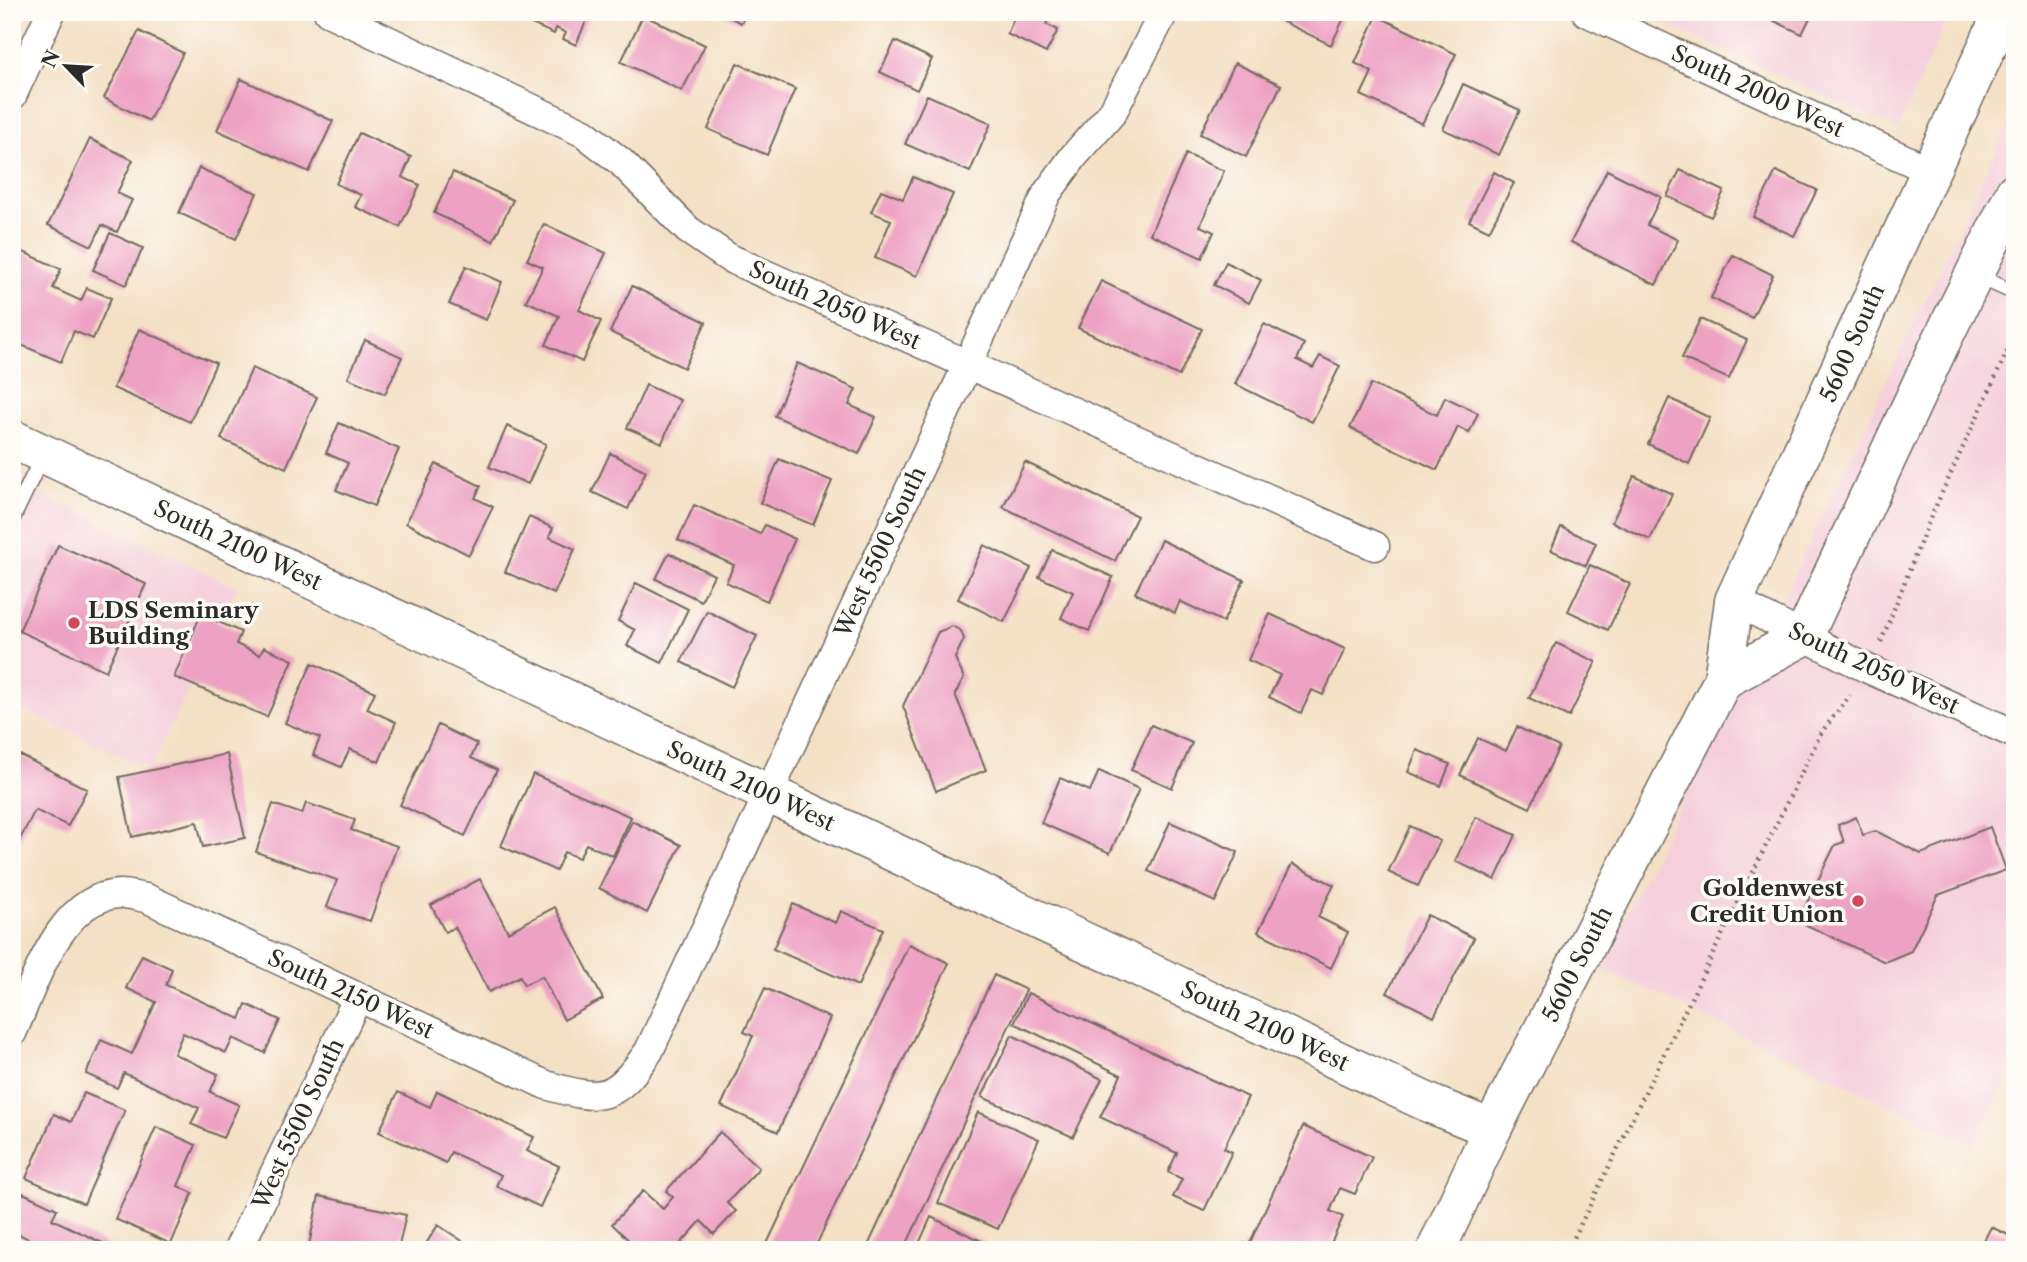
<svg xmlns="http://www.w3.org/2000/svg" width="2027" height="1262" font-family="'Libre Caslon Text',serif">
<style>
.built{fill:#f5cfdc}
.building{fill:#eea2c3}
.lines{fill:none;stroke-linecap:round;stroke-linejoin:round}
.lane-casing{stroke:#716a61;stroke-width:17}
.street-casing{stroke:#716a61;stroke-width:31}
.secondary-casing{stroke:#716a61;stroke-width:41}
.primary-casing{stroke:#716a61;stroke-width:41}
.path{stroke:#716a61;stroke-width:4.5;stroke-dasharray:2 5;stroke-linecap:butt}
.lane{stroke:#fff;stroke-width:14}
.street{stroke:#fff;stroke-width:28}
.secondary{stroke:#fff;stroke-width:38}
.primary{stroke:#fff;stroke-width:38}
.poi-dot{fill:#d1495b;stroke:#fdfcf7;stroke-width:2.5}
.labels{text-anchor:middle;stroke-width:7;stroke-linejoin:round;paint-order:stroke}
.street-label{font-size:23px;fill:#2b2b2b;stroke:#fdfcf7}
.poi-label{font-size:23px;font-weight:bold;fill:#2b2b2b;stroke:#fdfcf7;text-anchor:start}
</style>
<rect width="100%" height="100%" fill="#fdfcf7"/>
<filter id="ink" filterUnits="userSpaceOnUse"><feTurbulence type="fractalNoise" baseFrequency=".0143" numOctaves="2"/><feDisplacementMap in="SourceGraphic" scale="14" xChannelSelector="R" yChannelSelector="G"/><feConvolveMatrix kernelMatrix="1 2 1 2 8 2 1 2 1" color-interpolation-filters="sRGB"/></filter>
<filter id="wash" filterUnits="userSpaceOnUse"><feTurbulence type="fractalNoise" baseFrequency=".00686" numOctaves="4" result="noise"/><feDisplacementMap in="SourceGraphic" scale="28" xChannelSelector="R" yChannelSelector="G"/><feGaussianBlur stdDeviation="1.57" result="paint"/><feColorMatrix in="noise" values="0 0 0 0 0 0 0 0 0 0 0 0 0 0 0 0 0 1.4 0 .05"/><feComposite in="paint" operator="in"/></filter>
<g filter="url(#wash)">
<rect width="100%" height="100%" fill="#f4e0c5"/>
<!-- built -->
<g class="built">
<polygon points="1639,12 1950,12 1899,129"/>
<polygon points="2015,111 2015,1061 1974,1145 1600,967 1786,592"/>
<polygon points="12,481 237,587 150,769 12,705"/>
</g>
<g id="blocks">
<!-- building -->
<g class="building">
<polygon points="529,12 590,12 576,45 563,39 566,33 556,28 554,34 525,21"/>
<polygon points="719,12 747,12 741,23"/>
<polygon points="1017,12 1053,12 1046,24 1058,30 1046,53 1007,34"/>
<polygon points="1262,12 1347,12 1331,45"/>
<polygon points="1755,12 1813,12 1802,34"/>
<polygon points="643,15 705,45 682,91 621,62"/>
<polygon points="1377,16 1456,54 1422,124 1361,95 1372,72 1355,63"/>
<polygon points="139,31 183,53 149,121 104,98"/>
<polygon points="895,41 932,59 917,90 880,72"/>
<polygon points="737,63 795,89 767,155 708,129"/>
<polygon points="1235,63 1281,85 1246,157 1200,134"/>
<polygon points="241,79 333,121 309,172 217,130"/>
<polygon points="1463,84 1520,110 1499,155 1443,129"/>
<polygon points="927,95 991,123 970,172 905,144"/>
<polygon points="359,133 411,157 402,177 420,185 400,227 355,207 361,195 336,184"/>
<polygon points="90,139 133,160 117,193 132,200 117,232 102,225 92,246 48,225"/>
<polygon points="1186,154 1224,171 1200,226 1214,232 1202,258 1150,234"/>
<polygon points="199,168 257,193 236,239 179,213"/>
<polygon points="1607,170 1661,197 1647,225 1678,240 1656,285 1571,242"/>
<polygon points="1680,170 1724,191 1711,217 1667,196"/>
<polygon points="1776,171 1817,190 1794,236 1753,217"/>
<polygon points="453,172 513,200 493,241 434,213"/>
<polygon points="1494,172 1514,183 1489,231 1469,221"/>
<polygon points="913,177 953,194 917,276 875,258 891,220 871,212 881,190 903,199"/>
<polygon points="544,224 606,253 579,310 601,321 582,362 546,345 559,316 526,301 543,267 527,260"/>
<polygon points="110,233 143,248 126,285 93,270"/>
<polygon points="19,250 61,269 53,288 81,301 87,288 111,298 93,339 74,331 61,362 12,341 12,265"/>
<polygon points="1733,255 1773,275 1752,318 1711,298"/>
<polygon points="1226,262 1261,280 1249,303 1214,285"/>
<polygon points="466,266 502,282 486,320 449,304"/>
<polygon points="1101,281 1202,329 1179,376 1078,328"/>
<polygon points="632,286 706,322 684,368 610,332"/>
<polygon points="1700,319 1747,340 1729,379 1682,358"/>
<polygon points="1264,324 1304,344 1297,360 1313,368 1320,356 1340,366 1312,422 1235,384"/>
<polygon points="139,329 216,363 190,422 113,388"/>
<polygon points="365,340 402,357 385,394 348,378"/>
<polygon points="797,363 856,389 849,405 876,417 859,454 775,416"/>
<polygon points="252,368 317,397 286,468 221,439"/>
<polygon points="1371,384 1437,415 1445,397 1478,413 1469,433 1458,427 1437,470 1350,428"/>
<polygon points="646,385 680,400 662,443 627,428"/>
<polygon points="1669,398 1710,418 1689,464 1648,444"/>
<polygon points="339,423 399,449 374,506 336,490 348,463 326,453"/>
<polygon points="507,426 546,444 528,484 489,467"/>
<polygon points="610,453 646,471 628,509 592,492"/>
<polygon points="779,459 832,481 813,525 760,503"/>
<polygon points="1025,462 1137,516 1115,561 1003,507"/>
<polygon points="436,464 481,486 475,498 493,507 469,555 406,523"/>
<polygon points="1634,476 1672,494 1650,540 1612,522"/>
<polygon points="694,505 760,534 765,525 795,539 767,601 726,582 734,565 678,540"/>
<polygon points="529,517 553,528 549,537 575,549 554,594 505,572"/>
<polygon points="1561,527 1596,543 1586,566 1551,550"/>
<polygon points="1161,540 1244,580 1223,622 1180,601 1175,613 1135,593"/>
<polygon points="58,545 146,584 106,671 19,631"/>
<polygon points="984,545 1031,568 1004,622 958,599"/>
<polygon points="1052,550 1113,577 1089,631 1061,618 1073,592 1039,577"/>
<polygon points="669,553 714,575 701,601 656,579"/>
<polygon points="1590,565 1630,584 1608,630 1568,611"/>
<polygon points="636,583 688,609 662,663 627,646 635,630 618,621"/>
<polygon points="707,611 757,636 732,687 681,662"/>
<polygon points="201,614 241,632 236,644 260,655 264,647 293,660 267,717 174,677"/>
<polygon points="1270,614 1345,649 1323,695 1312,690 1301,713 1269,697 1280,675 1248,660"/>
<polygon points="952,626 961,631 964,639 955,658 964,678 955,694 986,770 936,791 903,706 938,632"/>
<polygon points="1556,643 1596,662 1569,717 1529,698"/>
<polygon points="312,663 375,692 367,709 396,722 379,762 350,749 341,767 313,755 320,738 285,723"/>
<polygon points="438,725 477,744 471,758 497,770 465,836 400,805"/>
<polygon points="1151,725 1192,743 1172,788 1131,770"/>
<polygon points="1517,727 1559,747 1530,808 1460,775 1478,738 1506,751"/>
<polygon points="1417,750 1450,764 1441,786 1408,772"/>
<polygon points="12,751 87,789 68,826 35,810 12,855"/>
<polygon points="227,754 245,838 203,847 197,822 132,837 119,777"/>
<polygon points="1099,771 1139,789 1110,853 1041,823 1060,778 1090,791"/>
<polygon points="533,774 631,817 613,856 586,844 579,858 564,852 556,871 501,846"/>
<polygon points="306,803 355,820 351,830 397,846 370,921 327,907 337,880 256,852 273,804 302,814"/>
<polygon points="1476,817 1516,835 1495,880 1455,861"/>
<polygon points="1856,817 1863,835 1876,831 1921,854 1990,827 2006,870 1938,895 1911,951 1885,962 1798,921 1835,845 1844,842 1838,825"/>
<polygon points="632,821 681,845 647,913 599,888"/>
<polygon points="1170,822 1238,852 1215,902 1148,871"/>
<polygon points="1410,826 1440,841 1418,886 1388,872"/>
<polygon points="1292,864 1334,885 1318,917 1348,932 1331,968 1258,932"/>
<polygon points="480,879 508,932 555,907 603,999 564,1020 542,976 524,985 520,976 489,992 455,927 445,932 431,905"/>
<polygon points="793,904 836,923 841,911 883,929 858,986 773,949"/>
<polygon points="1427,915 1474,938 1434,1017 1387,993"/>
<polygon points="909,944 949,963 814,1250 764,1250"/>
<polygon points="142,955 172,969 166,985 240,1019 246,1004 280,1020 265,1053 233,1038 226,1053 183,1033 174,1054 218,1074 210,1092 239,1105 223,1138 191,1124 199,1108 124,1073 117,1088 86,1074 101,1040 132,1054 156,1002 126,988"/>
<polygon points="994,975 1026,990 904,1250 866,1250"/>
<polygon points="765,988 830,1018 778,1132 721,1106 753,1036 744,1032"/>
<polygon points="1028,993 1248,1097 1224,1148 1232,1152 1204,1211 1173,1197 1182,1179 1168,1172 1177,1153 1100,1117 1121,1075 1014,1023"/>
<polygon points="1012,1035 1102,1079 1073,1137 982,1097"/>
<polygon points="437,1091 534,1137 527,1151 559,1166 540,1207 496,1186 501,1175 451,1152 446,1163 379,1132 398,1092 430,1107"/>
<polygon points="84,1093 125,1110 84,1204 26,1178 54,1114 71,1122"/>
<polygon points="978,1112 1039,1139 998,1229 938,1203"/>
<polygon points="1303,1126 1372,1157 1355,1194 1340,1188 1330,1211 1343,1217 1328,1250 1242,1250 1245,1243 1249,1245"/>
<polygon points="156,1127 196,1145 178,1186 193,1193 171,1244 115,1219"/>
<polygon points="720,1132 759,1168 727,1203 736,1211 714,1234 701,1221 675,1250 639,1250 612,1224 643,1191 663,1209 673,1197 666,1191"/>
<polygon points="23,1193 57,1209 52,1219 117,1250 27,1250 31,1240 12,1231 12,1216"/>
<polygon points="319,1196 406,1215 398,1250 308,1250"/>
<polygon points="931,1217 990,1245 988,1250 916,1250"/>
<polygon points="438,1225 476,1250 422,1250"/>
<polygon points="1991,1227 2015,1238 2015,1250 1979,1250"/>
</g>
</g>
</g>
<g filter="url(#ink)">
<use href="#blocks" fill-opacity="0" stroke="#716a61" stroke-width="2"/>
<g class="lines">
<!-- lane casing -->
<g class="lane-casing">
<g id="lane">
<polyline points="1975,275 2015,293"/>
<polyline points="12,520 43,455"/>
</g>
</g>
<!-- street casing -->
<g class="street-casing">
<g id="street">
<polyline points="328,12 584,133 621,162 688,230 729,258 1375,546"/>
<polyline points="1586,12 1931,171"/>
<polyline points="12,96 51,12"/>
<polyline points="1734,601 1866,668 2015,734"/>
<path d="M12,1033c22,-47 46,-136 107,-139 8,-1 18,3 27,4l400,187c57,17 68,16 103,-34l398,-858 27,-37 38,-43 52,-101"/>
<polyline points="238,1250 358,997"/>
</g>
</g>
<!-- secondary casing -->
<g class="secondary-casing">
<polyline id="secondary" points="12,439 1433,1105 1492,1129"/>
</g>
<!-- primary casing -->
<g class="primary-casing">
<g id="primary">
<polyline points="1723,680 1804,636 1939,346 2015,192"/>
<polyline points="1436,1250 1492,1129 1723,680 1734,601 2003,12"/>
</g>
</g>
<!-- path -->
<g class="path">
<polyline points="1881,642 1928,523 2015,335"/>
<polyline points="1568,1250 1821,733 1850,695"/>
</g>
<!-- lane -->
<use href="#lane" class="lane"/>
<!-- street -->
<use href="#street" class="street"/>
<!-- secondary -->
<use href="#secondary" class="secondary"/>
<!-- primary -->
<use href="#primary" class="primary"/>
</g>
</g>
<!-- markers -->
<g class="poi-dot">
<circle cx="74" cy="623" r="7"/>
<circle cx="1858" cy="901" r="7"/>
</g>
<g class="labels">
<!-- street labels -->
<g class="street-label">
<text transform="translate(1758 91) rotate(25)" y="8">South 2000 West</text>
<text transform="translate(835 305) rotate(24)" y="8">South 2050 West</text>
<text transform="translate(1852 343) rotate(-66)" y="8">5600 South</text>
<text transform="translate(238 545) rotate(25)" y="8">South 2100 West</text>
<text transform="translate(880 552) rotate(-65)" y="8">West 5500 South</text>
<text transform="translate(1874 668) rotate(25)" y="8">South 2050 West</text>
<text transform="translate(751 786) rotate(25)" y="8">South 2100 West</text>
<text transform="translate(1577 964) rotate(-63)" y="8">5600 South</text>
<text transform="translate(351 994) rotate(25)" y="8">South 2150 West</text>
<text transform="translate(1265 1026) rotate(25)" y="8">South 2100 West</text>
<text transform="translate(298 1124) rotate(-65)" y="8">West 5500 South</text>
</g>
<!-- poi labels -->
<g class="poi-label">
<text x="88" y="618">LDS Seminary<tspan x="88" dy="26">Building</tspan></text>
<text x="1844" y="896" text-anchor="end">Goldenwest<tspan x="1844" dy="26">Credit Union</tspan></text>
</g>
</g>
<!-- margin -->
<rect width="2027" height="1262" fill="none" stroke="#fdfcf7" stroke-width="42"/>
<!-- north arrow -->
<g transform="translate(66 66) rotate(295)" stroke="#fdfcf7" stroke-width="5" paint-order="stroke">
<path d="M0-5L12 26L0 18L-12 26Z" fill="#2b2b2b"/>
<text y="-10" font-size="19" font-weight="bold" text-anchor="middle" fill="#2b2b2b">N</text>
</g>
</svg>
